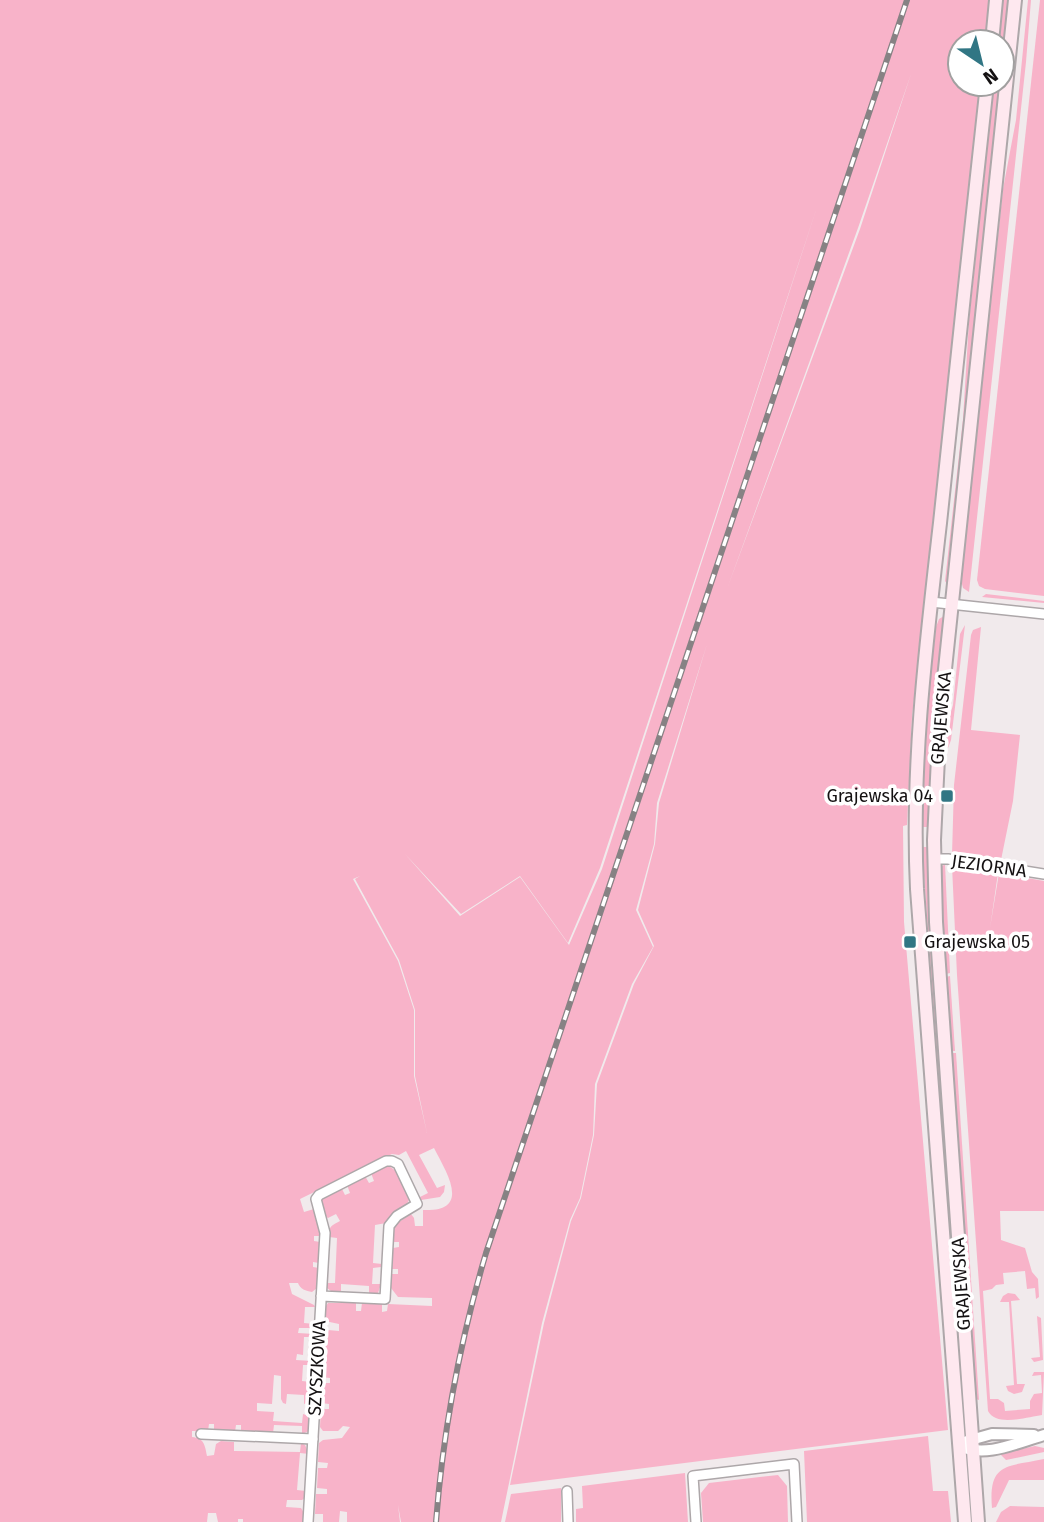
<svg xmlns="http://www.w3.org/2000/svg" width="1044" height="1522" font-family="'Fira Sans',sans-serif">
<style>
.green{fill:#f8b3c9;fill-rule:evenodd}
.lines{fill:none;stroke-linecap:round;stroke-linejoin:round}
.minor-casing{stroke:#ada7a9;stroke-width:12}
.tertiary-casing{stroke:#ada7a9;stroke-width:14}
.secondary-casing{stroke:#ada7a9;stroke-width:16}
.minor{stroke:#fff;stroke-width:9}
.tertiary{stroke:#fff;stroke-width:10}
.secondary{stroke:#fee8ef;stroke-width:12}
.rail-casing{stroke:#878284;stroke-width:6}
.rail{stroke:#fff;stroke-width:3.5;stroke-dasharray:10;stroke-linecap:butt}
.poi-dot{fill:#317684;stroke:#fff;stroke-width:2.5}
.labels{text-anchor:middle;stroke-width:7;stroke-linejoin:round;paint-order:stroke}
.street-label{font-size:18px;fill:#141112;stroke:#fff}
.poi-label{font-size:18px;fill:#141112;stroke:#fff;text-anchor:end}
</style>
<rect width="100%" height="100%" fill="#f1eaec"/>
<!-- green -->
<g class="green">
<path d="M0,0h989l-4,42h-25v42h20l-68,633 -5,108 -4,1 1,96 44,508 -438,55 34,-162 27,-102 10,-23 13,-63 3,-51 37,-100 20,-38 -16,-36 17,-66 4,-41 48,-159 -50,159 -3,41 -18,66 17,37 -21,37 -37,100 -2,51 -13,63 -10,22 -28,103 -41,199h-100l-3,-17 2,17h-53v-10l-7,-1 -1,11h-16v-8h-8l1,-20h11v-5l-10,-1 1,-20h9l1,-5 -10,-1 1,-19 4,-3 19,-2 8,-11 -7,-1 -5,5h-15l-3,-4 1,-18h8v-5l-8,-1 1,-20h8v-5l-8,-1 2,-43 4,-4 11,1v-7l-14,-3 -1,-12 4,-6h28v8h5l1,-8 20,1v8l5,-1 1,-7 44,2v-8l-34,-1 -7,-9v-14h7v-5h-6l1,-21 6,-1v-5h-6l1,-17 17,-11 3,4 1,8h8v-16c50,2 23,-38 11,-62l-15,7 18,33 8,-3 -1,7 -4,5 -19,3 -1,-3 8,-4 -22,-42 -7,4 -7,-1 -92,45 4,13 10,-3 6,27h-6v5l6,1 -1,21 -6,-1v5l6,1 -2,20 -5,4c-6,-1 -12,-3 -14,-9h-9l3,11 22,11 1,2h-10l-1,16 10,1v4h-15l-1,5 16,1v3h-10l-1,18 -6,-1 -1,6 16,1v4h-9l-1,16 9,1 -1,20 -6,2v-9l-17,-1 -1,10 -3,-1 -2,-4v-23l-7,-1 -2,29 -15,-1v8l17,1 -1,9 29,2 1,-9 3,1 4,4 -1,12 -7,3v-8l-28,-1 -1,8 -32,-1v-7h-5l-1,7 -21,-1v-7h-5l-1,7h-16v6c12,1 13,8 15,19l7,-1 2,-11 5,-3 13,1v9l66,1 1,-9 4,2 4,9 -9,-1 -3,37 9,1 -1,7 -3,2h-15l-1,7 15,1 3,5 -1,9h-60v-3h-5v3h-20l-2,-9h-8l-1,9h-207zM911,74l-51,155 -133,360 131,-361zM818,204l-216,665 -33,76 -49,-68 -60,39 -55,-62 56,60 59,-38 48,67 32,-75zM360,876l-5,3 44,81 16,50v66l12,57 -13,-57v-66l-16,-49 -45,-82z"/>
<polygon points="1003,0 1008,0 1002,70 1002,42 998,42"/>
<polygon points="1028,0 1031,0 1026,62 969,592 963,588 961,580 1003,189 1016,120"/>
<polygon points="1040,0 1044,0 1044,596 985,589 979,586 977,580"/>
<polygon points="994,84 1001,84 947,584 945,581 963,419 969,321"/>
<polygon points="986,594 1044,601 1044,603 982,597"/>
<path d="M944,616l-10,98 -6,113h-6c1,-67 6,-133 14,-200l3,-8z"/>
<polygon points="965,625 951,740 948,748 945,732 953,705 960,634"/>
<polygon points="981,627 971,730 1020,735 1013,801 1001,860 952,855 954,785 971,635 973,630"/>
<polygon points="922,847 928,847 932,961 963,1399 961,1399"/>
<polygon points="945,864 950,973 946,974 941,867"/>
<path d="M952,866l46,7 -8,55 9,-55 45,8v330h-44l1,29 24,8 7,24 6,7 1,18 -3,2 -1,-11 -8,1 -2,-18 -22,2 1,11 -8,1 -4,4 -9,2 7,108h8l6,4 1,8 25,-2v-8l4,-7 8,-1 -1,-18 -9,1 2,-4h10l-2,43c-15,2 -46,12 -54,-4l-31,-436z"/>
<polygon points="950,976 955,1051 952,1051 946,977"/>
<polygon points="952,1053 956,1053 979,1400 976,1399"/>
<path d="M384,1166h5l7,5 13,29c-4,11 -17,13 -23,23l-11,2 -2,38 9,1 -1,3 -8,1 -1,16h9l-3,9 -9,1v-8l-28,-2v8h-9l-6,-5v-4h9l2,-45 -8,-1c-1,-10 2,-11 11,-16l-4,-7 -8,4 -3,-2 -4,-14 1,-4 19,-11 4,8 5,-2 -3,-8 18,-9 4,7 5,-2 -3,-8z"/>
<polygon points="1008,1293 1015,1294 1020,1300 1011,1301 1017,1384 1025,1384 1022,1392 1014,1394 1008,1391 1006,1386 1014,1385 1009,1302 1000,1302 1003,1296"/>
<polygon points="1037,1316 1041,1318 1043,1360 1034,1362 1031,1358 1040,1357"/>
<polygon points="928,1436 933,1491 948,1491 951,1522 807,1522 804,1451"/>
<polygon points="1035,1446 1044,1448 1044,1452 1006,1460 1000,1454"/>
<path d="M1044,1459v21h-35l-13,27 -4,1c-4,-46 15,-41 52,-49z"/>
<polygon points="685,1473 688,1522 576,1522 576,1509 583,1508 582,1486"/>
<polygon points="778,1475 787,1486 788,1522 703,1522 701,1493 709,1483"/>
<polygon points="561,1488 561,1522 505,1522 511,1494"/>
<polygon points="1010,1506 1044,1507 1044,1522 996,1522 1001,1512"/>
</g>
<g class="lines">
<!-- minor casing -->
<g class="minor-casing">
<g id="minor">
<polyline points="931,602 1044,614"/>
<polyline points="935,859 948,859 1044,874"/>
<polyline points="201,1434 313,1439"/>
<polyline points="567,1491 568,1522"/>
<polyline points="308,1522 325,1233 316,1199 319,1195 386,1161 392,1161 398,1164 417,1204 397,1216 389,1226 385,1299 321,1296"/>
<polyline points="696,1522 693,1476 794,1464 797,1522"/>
</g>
</g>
<!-- tertiary casing -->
<g class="tertiary-casing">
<g id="tertiary">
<polyline points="967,1441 992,1434 1034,1435"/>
<path d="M959,1446c27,12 57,-3 85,-11"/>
</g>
</g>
<!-- secondary casing -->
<g class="secondary-casing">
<g id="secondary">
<polyline points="992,42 996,0"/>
<path d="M965,1522l-48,-633c-6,-123 9,-244 23,-366 15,-146 31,-293 47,-439"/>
<polyline points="978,1522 936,922 934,840 940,717 1015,0"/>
</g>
</g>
<!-- minor -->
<use href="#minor" class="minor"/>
<!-- tertiary -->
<use href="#tertiary" class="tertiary"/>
<!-- secondary -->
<use href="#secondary" class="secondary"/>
<!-- rail casing -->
<g class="rail-casing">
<path id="rail" d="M436,1522c7,-91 24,-181 50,-269l421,-1253"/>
</g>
<!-- rail -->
<use href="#rail" class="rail"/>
</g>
<!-- markers -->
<g class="poi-dot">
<rect x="940" y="789" width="14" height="14" rx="3.5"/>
<rect x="903" y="935" width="14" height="14" rx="3.5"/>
</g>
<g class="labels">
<!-- street labels -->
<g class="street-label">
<text transform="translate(941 718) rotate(-85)" y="6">GRAJEWSKA</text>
<text transform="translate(989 866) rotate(8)" y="6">JEZIORNA</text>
<text transform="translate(961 1284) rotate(-94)" y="6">GRAJEWSKA</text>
<text transform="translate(317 1368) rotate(-87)" y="6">SZYSZKOWA</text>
</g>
<!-- poi labels -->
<g class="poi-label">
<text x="933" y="802">Grajewska 04</text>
<text x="924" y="948" text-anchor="start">Grajewska 05</text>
</g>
</g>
<!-- north arrow -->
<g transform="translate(981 63) rotate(145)"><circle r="33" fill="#ffffff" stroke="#a1a0a0" stroke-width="2"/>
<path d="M0-5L12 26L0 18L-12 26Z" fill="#317684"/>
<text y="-10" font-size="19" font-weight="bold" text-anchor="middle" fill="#141112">N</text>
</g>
</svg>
